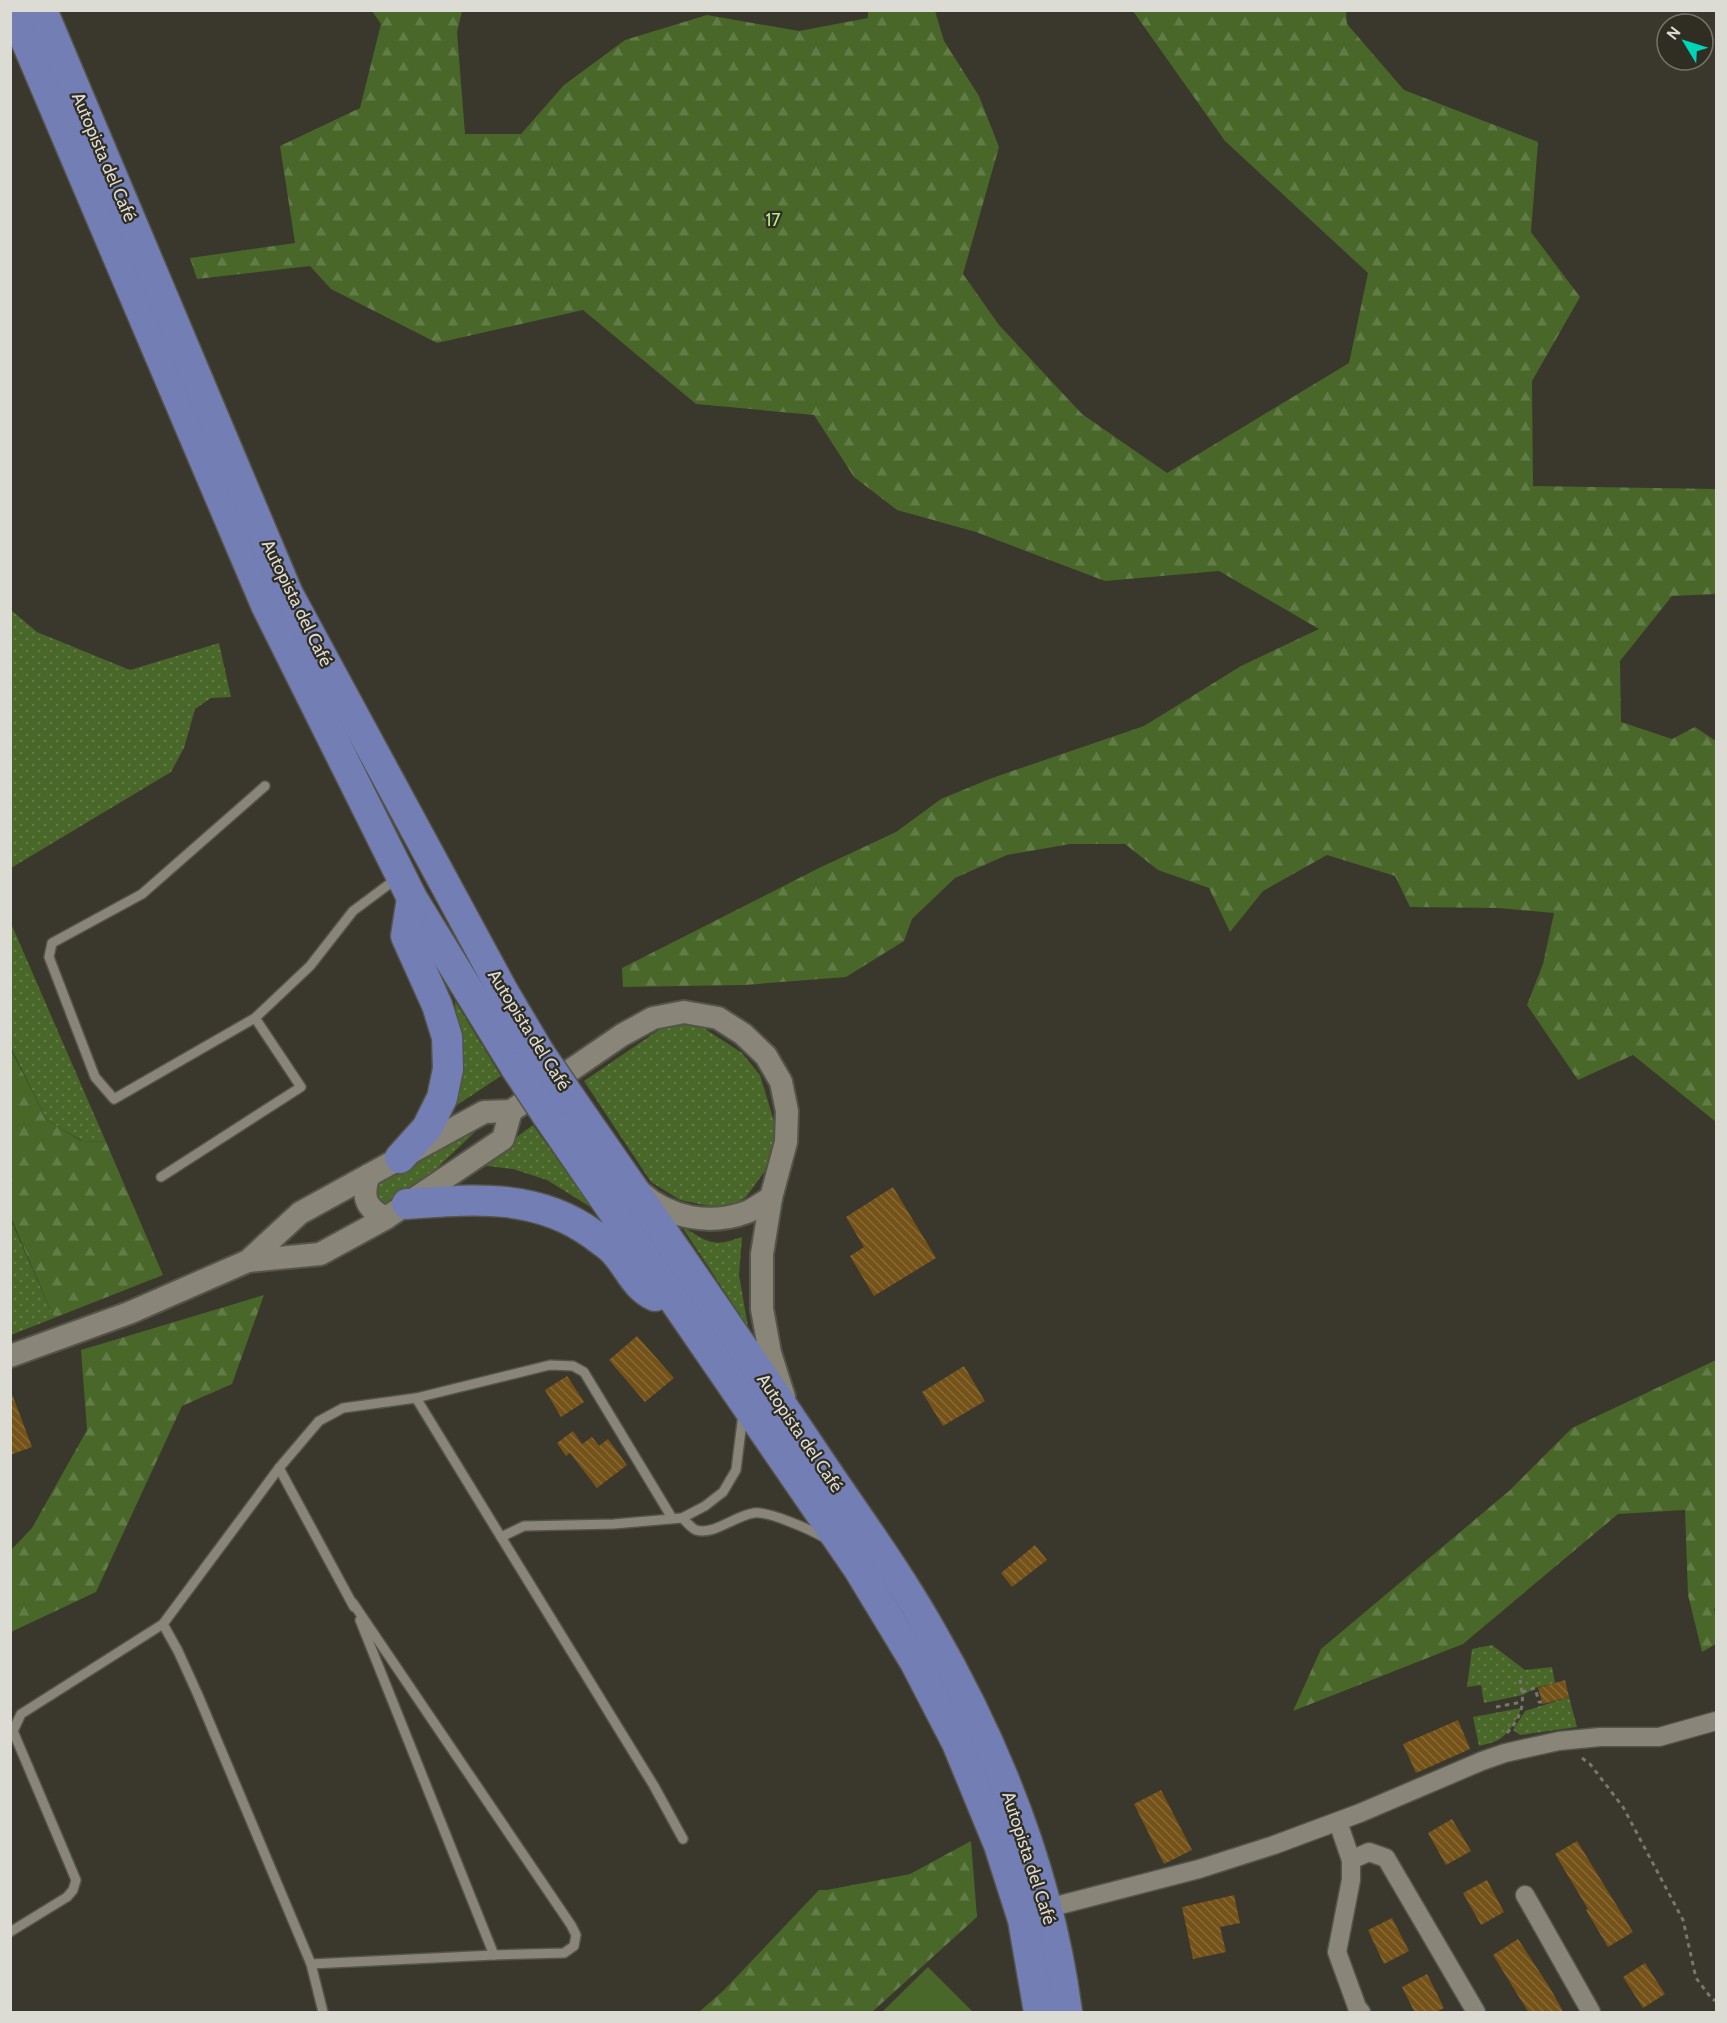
<svg xmlns="http://www.w3.org/2000/svg" width="1727" height="2023" font-family="Cabin,sans-serif">
<style>
.grass{fill:url(#grass-dots)}
.forest{fill:url(#forest-firs)}
.pitch{fill:#486729}
.building{fill:url(#building-back-hatch)}
.lines{fill:none;stroke-linecap:round;stroke-linejoin:round}
.service-casing{stroke:#55544a;stroke-width:12}
.minor-casing{stroke:#55544a;stroke-width:21}
.tertiary-casing{stroke:#55544a;stroke-width:26}
.trunk-casing{stroke:#55544a;stroke-width:33}
.path{stroke:#79776d;stroke-width:3;stroke-dasharray:4.5 4.5;stroke-linecap:butt}
.service{stroke:#898679;stroke-width:9}
.minor{stroke:#898679;stroke-width:18}
.tertiary{stroke:#898679;stroke-width:22}
.trunk{stroke:#727eb4;stroke-width:30}
.trunk-bridge-casing{stroke:#55544a;stroke-width:33;stroke-linecap:butt}
.trunk-bridge{stroke:#727eb4;stroke-width:30}
.labels{text-anchor:middle;stroke-width:4.5;stroke-linejoin:round;paint-order:stroke}
.street-label{font-size:18px;fill:#dcdbd4;stroke:#302d22}
.park-label{font-size:18px;fill:#b8ec89;stroke:#302d22}
</style>
<defs>
<pattern id="grass-dots" width="8" height="8" patternUnits="userSpaceOnUse" patternTransform="scale(1.5)"><rect width="8" height="8" fill="#486729"/><path d="M2 2h.1M6 6h.1" fill="none" stroke="#627c47" stroke-width="1.8" stroke-linecap="round"/></pattern>
<pattern id="forest-firs" width="22" height="20" patternUnits="userSpaceOnUse" patternTransform="scale(1.5)"><rect width="22" height="20" fill="#486729"/><path d="M5 1l3.5 6h-7zM16 11l3.5 6h-7z" fill="#627c47"/></pattern>
<pattern id="building-back-hatch" width="6" height="6" patternUnits="userSpaceOnUse" patternTransform="scale(1.5)"><rect width="6" height="6" fill="#755217"/><path d="M-1 5l2 2M0 0l6 6M5-1l2 2" fill="none" stroke="#886a38"/></pattern>
</defs>
<rect width="100%" height="100%" fill="#3a372c"/>
<!-- grass -->
<g class="grass">
<polygon points="11,610 37,632 130,670 219,643 231,697 211,698 195,709 184,748 171,772 11,868"/>
<polygon points="10,921 106,1142 82,1141 47,1120 11,1048"/>
<polygon points="455,1001 501,1076 451,1109 457,1039"/>
<polygon points="666,1025 699,1025 742,1053 760,1075 777,1131 765,1171 746,1197 733,1205 714,1207 680,1200 651,1182 584,1081"/>
<polygon points="533,1125 592,1208 547,1180 513,1169 479,1165"/>
<polygon points="478,1129 395,1208 386,1206 376,1199 373,1185 387,1170"/>
<polygon points="10,1218 54,1318 11,1335 10,1335"/>
<path d="M682,1227c28,15 29,21 60,10l-3,38 9,52z"/>
<polygon points="1492,1645 1525,1670 1552,1667 1555,1683 1535,1688 1523,1695 1484,1703 1481,1685 1467,1687 1472,1649"/>
<polygon points="1569,1697 1577,1727 1520,1735 1513,1730 1525,1711"/>
<path d="M1521,1708c-2,10 -13,27 -23,32 -5,3 -13,4 -19,6l-6,-29z"/>
</g>
<!-- forest -->
<g class="forest">
<polygon points="372,11 462,11 457,32 465,134 521,134 564,85 625,40 707,15 799,31 868,18 868,11 935,11 944,41 979,96 999,147 963,274 999,325 1082,414 1167,473 1349,363 1368,273 1225,141 1133,11 1346,11 1347,24 1404,90 1538,142 1531,232 1580,297 1532,381 1533,486 1716,489 1716,594 1672,596 1620,661 1621,722 1672,739 1695,727 1716,741 1716,1122 1633,1055 1578,1080 1527,1005 1543,964 1554,913 1498,908 1410,907 1395,876 1327,855 1263,891 1230,932 1209,888 1158,870 1125,844 1070,844 1007,855 955,878 912,919 904,941 846,977 744,985 623,987 622,968 819,868 896,832 941,799 992,778 1144,726 1241,666 1319,629 1219,571 1105,581 976,532 897,510 854,477 814,415 696,404 583,310 437,343 331,289 310,266 197,279 190,258 295,243 280,146 360,108 381,24"/>
<polygon points="10,1048 47,1120 81,1141 106,1142 163,1275 54,1318 11,1218"/>
<polygon points="264,1295 232,1384 182,1406 96,1592 11,1632 11,1550 32,1528 87,1430 81,1350"/>
<polygon points="1716,1360 1716,1604 1714,1610 1716,1612 1716,1644 1702,1652 1688,1595 1685,1510 1618,1514 1463,1644 1293,1711 1321,1649 1509,1491 1572,1428"/>
<polygon points="971,1841 977,1917 872,2012 699,2012 724,1990 819,1890 827,1890 910,1874"/>
</g>
<!-- pitch -->
<polygon class="pitch" points="928,1967 973,2012 882,2012"/>
<!-- building -->
<g class="building">
<polygon points="893,1187 936,1258 874,1296 850,1256 864,1247 846,1217"/>
<polygon points="637,1336 674,1378 645,1402 609,1360"/>
<polygon points="964,1366 985,1401 943,1426 922,1392"/>
<polygon points="567,1376 584,1402 561,1417 545,1390"/>
<polygon points="12,1394 32,1447 10,1455 10,1395"/>
<polygon points="573,1431 582,1444 592,1437 599,1446 608,1439 627,1465 597,1488 570,1453 566,1456 557,1443"/>
<polygon points="1035,1545 1047,1560 1012,1587 1001,1573"/>
<polygon points="1565,1680 1569,1697 1543,1704 1538,1688"/>
<polygon points="1458,1720 1470,1749 1416,1773 1403,1744"/>
<polygon points="1161,1790 1192,1850 1164,1864 1134,1804"/>
<polygon points="1452,1819 1471,1851 1446,1865 1428,1833"/>
<polygon points="1577,1841 1633,1932 1608,1947 1586,1910 1588,1909 1555,1854"/>
<polygon points="1487,1880 1504,1912 1481,1925 1463,1893"/>
<polygon points="1234,1895 1240,1923 1220,1927 1226,1952 1193,1959 1182,1907"/>
<polygon points="1392,1918 1409,1951 1384,1964 1368,1930"/>
<polygon points="1518,1939 1550,1988 1564,2013 1529,2013 1493,1955"/>
<polygon points="1645,1963 1665,1994 1643,2008 1623,1977"/>
<polygon points="1427,1974 1444,2008 1434,2013 1415,2013 1402,1987"/>
</g>
<g class="lines">
<!-- service casing -->
<g class="service-casing">
<g id="service">
<polyline points="265,786 142,894 52,943 49,957 95,1077 114,1099 255,1018 310,966 353,911 396,879"/>
<polyline points="161,1177 301,1087 255,1018"/>
<polyline points="416,1398 550,1365 573,1366 584,1372 672,1518"/>
<polyline points="279,1468 354,1607"/>
<path d="M682,1518c4,3 9,10 14,12 17,6 40,-15 58,-17 15,-2 57,17 71,25"/>
<polyline points="360,1620 494,1955"/>
<polyline points="163,1624 279,1468 319,1421 343,1408 416,1398 501,1537"/>
<polyline points="683,1839 654,1786 501,1537 524,1526 614,1524 682,1518 705,1506 723,1492 736,1470 743,1414"/>
<polyline points="10,1932 67,1897 73,1890 76,1880 13,1731 21,1714 163,1624 178,1651 198,1695 311,1964"/>
<polyline points="323,2012 311,1964 494,1955 564,1953 574,1946 576,1935 571,1925 353,1603"/>
</g>
</g>
<!-- minor casing -->
<g class="minor-casing">
<g id="minor">
<polyline points="1338,1822 1351,1860 1369,1852 1386,1858 1476,2012"/>
<polyline points="1351,1860 1351,1880 1337,1952 1357,2007 1361,2012"/>
<polyline points="1525,1895 1591,2012"/>
<polyline points="1048,1908 1199,1869 1274,1845 1360,1813 1482,1761 1505,1753 1559,1741 1600,1737 1659,1737 1716,1721"/>
</g>
</g>
<!-- tertiary casing -->
<g class="tertiary-casing">
<g id="tertiary">
<path d="M369,1175c-8,22 -3,34 17,43"/>
<path d="M640,1192c29,26 70,34 107,20 8,-3 16,-10 24,-14"/>
<polyline points="248,1261 300,1213 484,1112 511,1111 622,1035 653,1018 684,1012 718,1018 743,1034 766,1056 781,1082 787,1111 786,1142 771,1198 762,1254 762,1309 770,1353 784,1397"/>
<polyline points="10,1356 129,1313 248,1261 320,1254 386,1218 503,1139 511,1111"/>
</g>
</g>
<!-- trunk casing -->
<g class="trunk-casing">
<g id="trunk">
<polyline points="13,10 266,605 412,898 516,1068"/>
<polyline points="42,10 288,594 504,993 539,1052"/>
<path d="M571,1099c82,119 165,237 245,357 38,57 79,112 113,172 69,119 120,248 138,384"/>
<polyline points="547,1115 858,1568 915,1662 957,1743 999,1845 1023,1920 1039,2012"/>
<polyline points="400,1158 427,1128 442,1098 448,1069 447,1037 437,1005 406,936 412,898"/>
<path d="M407,1204c67,-5 130,-11 187,31 6,5 13,9 18,14 16,15 22,38 43,47"/>
</g>
</g>
<!-- path -->
<g class="path">
<polyline points="1522,1692 1535,1688 1539,1702 1542,1702"/>
<polyline points="1496,1707 1522,1702"/>
<path d="M1507,1733c16,-18 18,-30 13,-53"/>
<polyline points="1582,1758 1590,1764 1623,1807 1683,1920 1696,1978 1712,1999 1716,2001"/>
</g>
<!-- service -->
<use href="#service" class="service"/>
<!-- minor -->
<use href="#minor" class="minor"/>
<!-- tertiary -->
<use href="#tertiary" class="tertiary"/>
<!-- trunk -->
<use href="#trunk" class="trunk"/>
<!-- trunk-bridge casing -->
<g class="trunk-bridge-casing">
<g id="trunk-bridge">
<polyline points="539,1052 571,1099"/>
<polyline points="516,1068 547,1115"/>
</g>
</g>
<!-- trunk-bridge -->
<use href="#trunk-bridge" class="trunk-bridge"/>
</g>
<g class="labels">
<!-- street labels -->
<g class="street-label">
<text transform="translate(104 157) rotate(67)" y="6">Autopista del Café</text>
<text transform="translate(297 603) rotate(64)" y="6">Autopista del Café</text>
<text transform="translate(529 1030) rotate(58)" y="6">Autopista del Café</text>
<text transform="translate(800 1433) rotate(56)" y="6">Autopista del Café</text>
<text transform="translate(1029 1858) rotate(72)" y="6">Autopista del Café</text>
</g>
<!-- park labels -->
<g class="park-label">
<text x="773" y="226">17</text>
</g>
</g>
<!-- border -->
<rect width="1727" height="2023" fill="none" stroke="#dcdbd4" stroke-width="24"/>
<!-- north arrow -->
<g transform="translate(1685 42) rotate(308)"><circle r="28" fill="#302d22" stroke="#757369" stroke-width="1.5"/>
<path d="M0-4.5L10 22L0 15L-10 22Z" fill="#00d5b7"/>
<text y="-9" font-size="16" font-weight="bold" text-anchor="middle" fill="#dcdbd4">N</text>
</g>
</svg>
